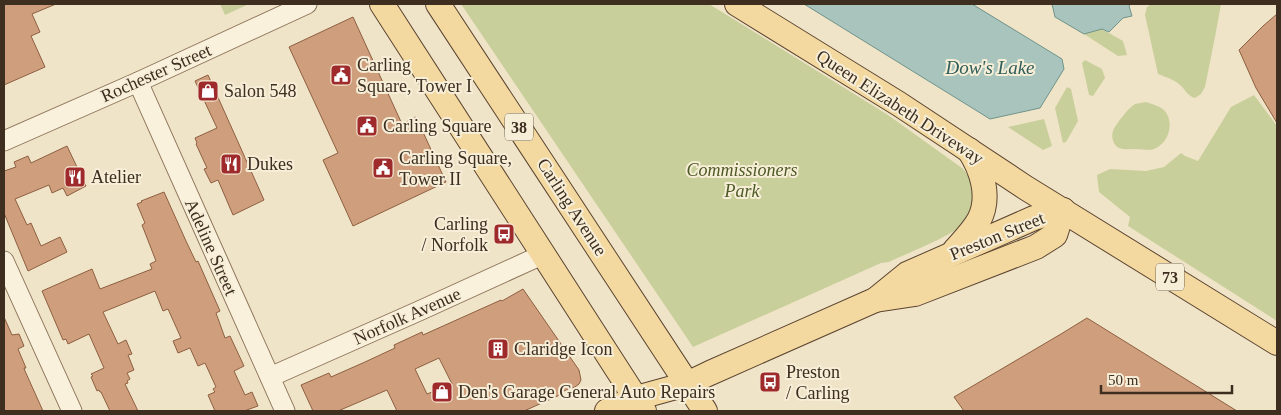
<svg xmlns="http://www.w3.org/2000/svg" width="1281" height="415" font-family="'Times New Roman',serif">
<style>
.green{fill:#c9cf9b}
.water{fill:#a9c4bc;stroke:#6f938a}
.building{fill:#cf9f7d;stroke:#8d5f41;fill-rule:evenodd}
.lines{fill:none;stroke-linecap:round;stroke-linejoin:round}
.minor-casing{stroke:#8d765c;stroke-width:21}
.major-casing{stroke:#5b4430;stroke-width:26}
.minor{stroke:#faf1dc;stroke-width:19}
.major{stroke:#f3d9a0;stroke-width:24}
.labels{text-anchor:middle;stroke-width:4;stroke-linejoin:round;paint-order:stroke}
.shield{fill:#f7eed8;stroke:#756857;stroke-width:1}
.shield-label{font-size:16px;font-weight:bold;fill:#3d2e20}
.poi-label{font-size:18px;fill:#3d2e20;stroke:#f7eed8;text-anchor:start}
.street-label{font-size:18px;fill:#3d2e20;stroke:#f7eed8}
.park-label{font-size:18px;font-style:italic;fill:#4d5a26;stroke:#f7eed8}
.water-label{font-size:19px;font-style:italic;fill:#2f5d5a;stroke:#f7eed8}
</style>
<rect width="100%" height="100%" fill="#f0e4c8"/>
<!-- green -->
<g class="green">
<polygon points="220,4 249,4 225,15"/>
<path d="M461,4h248l179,111 74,53c9,10 8,11 12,23 2,10 0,21 -6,29 -12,15 -61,33 -79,42l-8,1 -188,84z"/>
<path d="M1152,4h69l-6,33 -10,50 -4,7 -6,4c-8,-2 -9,-8 -15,-13 -6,-6 -15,-8 -22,-11l-13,-59 2,-8z"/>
<polygon points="1102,29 1123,41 1127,55 1118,56 1084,34"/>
<polygon points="1085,60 1102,69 1105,78 1093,96 1089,95 1082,63"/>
<polygon points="1067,87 1071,89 1078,121 1066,142 1063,143 1055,108"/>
<polygon points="1254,95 1277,126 1277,321 1128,226 1130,217 1099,192 1097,175 1110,169 1146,171 1164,167 1181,153 1185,156 1198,161 1231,107"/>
<path d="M1146,102c6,2 13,4 18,8 12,13 4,37 -14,40 -4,0 -10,-1 -15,-1 -5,0 -11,1 -16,-1 -6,-3 -8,-11 -6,-17 3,-7 15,-23 22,-27 3,-1 8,-1 11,-2z"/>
<polygon points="1044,119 1052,146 1043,150 1008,127"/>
</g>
<!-- water -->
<g class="water">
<polygon points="804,4 972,4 1062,59 1064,69 1040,108 990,119"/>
<polygon points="1052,4 1131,4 1129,6 1132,16 1123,18 1109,32 1102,29 1084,34 1055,17"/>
</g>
<!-- building -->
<g class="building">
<polygon points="4,4 56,4 32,14 40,32 31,36 45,67 4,85"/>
<polygon points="1277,14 1277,123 1256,88 1239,50 1263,26"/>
<polygon points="353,17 402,124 416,117 446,182 353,226 323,160 338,153 289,47"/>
<polygon points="208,75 264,200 233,215 218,180 211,183 204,169 207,168 196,144 197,143 195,138 217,128 195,81"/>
<polygon points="67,146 86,186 67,196 63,188 52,193 49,185 15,199 27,225 31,223 41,246 60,237 67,252 28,271 4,213 4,171 16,167 14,162 28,156 31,163"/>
<polygon points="164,192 186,241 196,262 198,261 220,311 216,313 225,338 230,336 244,366 234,371 245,395 252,392 258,406 244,411 215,411 208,395 215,392 213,389 216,387 205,363 198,366 190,348 178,353 173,341 181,338 168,309 163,311 155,291 103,312 118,344 126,340 132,354 128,355 134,370 127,373 130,379 127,381 128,383 125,384 138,411 110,411 101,392 100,392 99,390 97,391 91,377 93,376 91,374 104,368 89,334 68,344 66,339 63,340 42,291 92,269 100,289 152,269 150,264 156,261 142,225 145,223 137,204 142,202 141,201"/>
<path d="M523,289l56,81 2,10 -2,4 -4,3 -14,5 1,2 -38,17h-127l-10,-21 -49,21h-25l-12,-26 28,-12 2,4 34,-15 30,-14 -1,-3 28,-13 1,3 78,-35 1,1zM439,358l13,26 -25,10 -12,-25z"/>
<polygon points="4,317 12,335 19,334 24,346 18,349 26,368 24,368 25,371 43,411 4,411"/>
<polygon points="1087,318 1237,411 964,411 954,397 1061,334"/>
</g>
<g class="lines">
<!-- minor casing -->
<g class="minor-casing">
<g id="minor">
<polyline points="138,82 285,411"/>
<polyline points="4,141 138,82 307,4"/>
<polyline points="4,261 72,411"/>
<polyline points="270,377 419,311 544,254"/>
</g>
</g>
<!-- major casing -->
<g class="major-casing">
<g id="major">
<polyline points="382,4 644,411"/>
<polyline points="438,4 705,411"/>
<polyline points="737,4 899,104 1026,188 1277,343"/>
<path d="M955,250c8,-9 18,-19 24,-30 12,-23 3,-50 -10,-70"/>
<polyline points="875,300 915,294 1036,247 1055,235 1063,210"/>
<polyline points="607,411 636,398 687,384 710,373 875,300 907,274 1034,218 1063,210"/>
</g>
</g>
<!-- minor -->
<use href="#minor" class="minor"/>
<!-- major -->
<use href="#major" class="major"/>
</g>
<!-- icons -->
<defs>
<g id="civic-square" transform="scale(1.125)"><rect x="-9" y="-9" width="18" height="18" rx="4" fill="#9e2a2b" stroke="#f7eed8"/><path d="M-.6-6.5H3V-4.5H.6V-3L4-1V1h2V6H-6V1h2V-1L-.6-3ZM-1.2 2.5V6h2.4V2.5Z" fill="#fff"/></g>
<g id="shop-square" transform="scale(1.125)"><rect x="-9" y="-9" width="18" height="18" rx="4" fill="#9e2a2b" stroke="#f7eed8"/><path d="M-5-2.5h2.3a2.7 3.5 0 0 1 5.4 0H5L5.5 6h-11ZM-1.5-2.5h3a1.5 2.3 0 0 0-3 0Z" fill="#fff"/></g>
<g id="restaurant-square" transform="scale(1.125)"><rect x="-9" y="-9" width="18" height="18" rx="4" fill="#9e2a2b" stroke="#f7eed8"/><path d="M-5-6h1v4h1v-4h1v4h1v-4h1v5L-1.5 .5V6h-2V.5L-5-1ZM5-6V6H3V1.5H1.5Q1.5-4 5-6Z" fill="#fff"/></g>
<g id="bus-square" transform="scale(1.125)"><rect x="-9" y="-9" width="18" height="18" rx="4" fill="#9e2a2b" stroke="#f7eed8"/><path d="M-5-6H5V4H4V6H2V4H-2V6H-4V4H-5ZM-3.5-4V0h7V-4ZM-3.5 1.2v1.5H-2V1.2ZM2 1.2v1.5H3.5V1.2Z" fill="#fff"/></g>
<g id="building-square" transform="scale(1.125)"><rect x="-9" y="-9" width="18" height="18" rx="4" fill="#9e2a2b" stroke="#f7eed8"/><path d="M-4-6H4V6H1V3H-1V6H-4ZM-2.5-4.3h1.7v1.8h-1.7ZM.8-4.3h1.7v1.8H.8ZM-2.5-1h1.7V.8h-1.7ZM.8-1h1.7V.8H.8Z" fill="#fff"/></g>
</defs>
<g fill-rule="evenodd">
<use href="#civic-square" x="341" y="75"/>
<use href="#shop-square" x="208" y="91"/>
<use href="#civic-square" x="367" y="126"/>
<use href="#restaurant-square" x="231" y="164"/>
<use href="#civic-square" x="383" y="168"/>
<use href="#restaurant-square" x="75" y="177"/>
<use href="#bus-square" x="504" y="234"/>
<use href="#building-square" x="498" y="349"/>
<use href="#bus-square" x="770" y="382"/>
<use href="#shop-square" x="442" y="392"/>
</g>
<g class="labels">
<!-- shield labels -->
<g class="shield">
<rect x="505" y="113.5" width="28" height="27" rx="4"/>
<rect x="1156" y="263.5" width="28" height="27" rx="4"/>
</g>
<g class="shield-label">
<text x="519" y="133">38</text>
<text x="1170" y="283">73</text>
</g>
<!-- poi labels -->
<g class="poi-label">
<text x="357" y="71">Carling<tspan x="357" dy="21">Square, Tower I</tspan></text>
<text x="224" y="97">Salon 548</text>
<text x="383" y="132">Carling Square</text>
<text x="399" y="164">Carling Square,<tspan x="399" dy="21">Tower II</tspan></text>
<text x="247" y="170">Dukes</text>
<text x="91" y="183">Atelier</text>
<text x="488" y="230" text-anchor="end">Carling<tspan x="488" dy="21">/ Norfolk</tspan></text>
<text x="514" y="355">Claridge Icon</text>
<text x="786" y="378">Preston<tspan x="786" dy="21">/ Carling</tspan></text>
<text x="458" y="398">Den's Garage General Auto Repairs</text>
</g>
<!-- street labels -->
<g class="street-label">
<text transform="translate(156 73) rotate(-24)" y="6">Rochester Street</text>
<text transform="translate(900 107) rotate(33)" y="6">Queen Elizabeth Driveway</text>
<text transform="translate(572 207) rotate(57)" y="6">Carling Avenue</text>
<text transform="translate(997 236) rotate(-22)" y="6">Preston Street</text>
<text transform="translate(211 247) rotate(66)" y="6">Adeline Street</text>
<text transform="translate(407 316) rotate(-24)" y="6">Norfolk Avenue</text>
</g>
<!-- park labels -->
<g class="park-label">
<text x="742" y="176">Commissioners<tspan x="742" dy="21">Park</tspan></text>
</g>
<!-- water labels -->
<g class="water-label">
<text x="990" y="74">Dow's Lake</text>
</g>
</g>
<!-- border -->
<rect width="1281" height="415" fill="none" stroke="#3d2e20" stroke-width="10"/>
<!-- scale -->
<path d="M1101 385v8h131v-8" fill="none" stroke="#3d2e20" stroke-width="2.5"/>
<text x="1108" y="385" font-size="15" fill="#3d2e20" stroke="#f7eed8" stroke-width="4" paint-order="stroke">50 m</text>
</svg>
